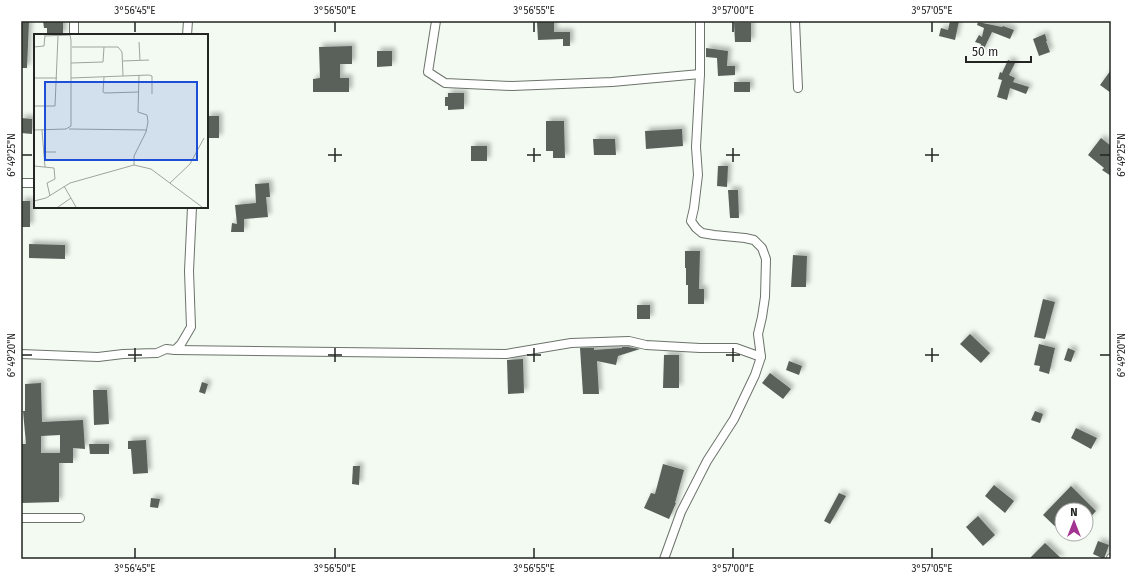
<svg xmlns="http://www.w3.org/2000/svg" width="1132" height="580" font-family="'Fira Sans',sans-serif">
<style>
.building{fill:#5a615a;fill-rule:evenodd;filter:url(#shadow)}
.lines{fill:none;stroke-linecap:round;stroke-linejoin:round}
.minor-casing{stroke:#6c736b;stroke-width:10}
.minor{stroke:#fff;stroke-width:8}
.ticks{fill:none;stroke:#222522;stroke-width:1.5}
.inset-road{fill:none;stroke:#9fa59e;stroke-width:1}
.view{fill:#1d4ed8;fill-opacity:0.15;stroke:#1d4ed8;stroke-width:2}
.inset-edge{fill:none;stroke:#222522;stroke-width:2}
.neatline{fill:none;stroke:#222522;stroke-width:1.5}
.ticks-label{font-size:10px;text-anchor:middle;fill:#222522}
</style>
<defs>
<filter id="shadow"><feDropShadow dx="3.5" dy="-3.5" stdDeviation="2" flood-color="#0004"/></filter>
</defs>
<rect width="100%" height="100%" fill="#f2faf1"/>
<!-- building -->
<g class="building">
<polygon points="21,21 29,21 27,68 21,68"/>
<polygon points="43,21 63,21 63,35 47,35 47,28 44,28"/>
<polygon points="950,21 959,21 955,40 939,36 941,28 948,30"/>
<polygon points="537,22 554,22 554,32 570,32 570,46 563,46 563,39 538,40"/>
<polygon points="978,22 1002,27 1003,26 1014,30 1010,39 992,32 981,55 979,54 981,44 975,42 979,35 982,37 984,28 977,25"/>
<polygon points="734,23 751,23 751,42 735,42"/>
<polygon points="1045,34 1047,41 1046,41 1050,52 1039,56 1033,39"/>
<polygon points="352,46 352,64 340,64 340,78 349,78 349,92 313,92 313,79 320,78 319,47"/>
<polygon points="706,48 728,51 727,66 735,66 735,75 718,76 717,58 706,57"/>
<polygon points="377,51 392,51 392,66 377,67"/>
<polygon points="1008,60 1015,63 1009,75 1015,78 1013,82 1029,87 1026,94 1010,88 1007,100 997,97 1002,80 998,79 1000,72 1002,73"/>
<polygon points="1111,70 1111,93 1100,85"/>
<rect x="734" y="82" width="16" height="10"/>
<polygon points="448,93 464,93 464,109 448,110 448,106 445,106 445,97 448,97"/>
<rect x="207" y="116" width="12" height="22"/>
<polygon points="21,118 32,119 32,134 21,133"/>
<polygon points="546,121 564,121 565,158 553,158 553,151 546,151"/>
<polygon points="682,129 683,146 646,149 645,131"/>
<polygon points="1101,138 1111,146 1111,176 1102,170 1104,168 1088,155"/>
<polygon points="593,139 615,139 616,155 594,155"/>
<rect x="471" y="146" width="16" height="15"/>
<polygon points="718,166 728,166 727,187 717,186"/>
<polygon points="269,183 270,197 266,197 268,217 244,219 244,232 231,232 232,223 237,224 235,205 256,203 255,184"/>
<polygon points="728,190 738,190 739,218 730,218"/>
<rect x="21" y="201" width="9" height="26"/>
<polygon points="29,244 65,245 65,259 29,258"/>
<polygon points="685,251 700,251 699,289 704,289 704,304 688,304 688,285 686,285 686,268 685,268"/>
<polygon points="793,255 807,256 806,287 791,287"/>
<polygon points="1043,299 1055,302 1045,339 1034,337"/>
<rect x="637" y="305" width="13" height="14"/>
<polygon points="970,334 990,353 981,363 960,344"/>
<polygon points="1039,344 1055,348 1049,374 1039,371 1040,366 1034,365"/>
<polygon points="622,347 628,347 640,349 618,356 616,365 597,361 599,394 583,394 580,348 594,348 594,350 622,348"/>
<polygon points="1068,348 1075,351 1071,362 1064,360"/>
<polygon points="664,355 679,355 679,388 663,388"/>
<polygon points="523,359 524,393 508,394 507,360"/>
<polygon points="789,361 802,366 799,375 786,370"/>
<polygon points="770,373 791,389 783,399 762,383"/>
<polygon points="202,382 208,384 205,394 199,392"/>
<path d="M41,383l1,39 41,-2 2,29 -12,-1v15h-14v39l-38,1v-59h5l-3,-33h2v-27zM60,435v18h-19v-17z"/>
<polygon points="93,390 107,390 109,424 94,425"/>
<polygon points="1035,411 1043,414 1040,423 1031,420"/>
<polygon points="1076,428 1097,438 1091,449 1071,438"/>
<polygon points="146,440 148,473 133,474 131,449 128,449 128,441"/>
<polygon points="89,444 109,444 109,454 90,454"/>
<polygon points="663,464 684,470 675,503 676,503 669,519 644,508 651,493 655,494"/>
<polygon points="353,466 360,466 359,485 352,484"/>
<polygon points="994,485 1014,501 1005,513 985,496"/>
<polygon points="1071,486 1096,511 1086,522 1086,510 1062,510 1062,533 1043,515"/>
<polygon points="839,493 846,496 830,524 824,521"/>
<polygon points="151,498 160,499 158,508 150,507"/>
<polygon points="978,516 995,535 983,546 966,527"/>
<polygon points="1098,541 1109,545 1104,559 1093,554"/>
<polygon points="1045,543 1062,559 1029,559"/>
</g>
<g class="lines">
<!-- minor casing -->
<g class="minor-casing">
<g id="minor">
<polyline points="436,21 428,72 445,83 512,86 612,82 700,74"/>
<polyline points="795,21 798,88"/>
<polyline points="74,35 74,21"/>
<polyline points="187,35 188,21"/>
<polyline points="21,183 35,183"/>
<polyline points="175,350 506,354 571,343 629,341 646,345 700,348 736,348 761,357"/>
<polyline points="21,354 98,357 123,354 157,353 166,349 175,350 181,344 191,327 189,271 192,207"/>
<polyline points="21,518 80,518"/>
<polyline points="664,559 681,512 707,461 734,419 755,375 761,357 758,334 762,317 765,297 766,259 762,248 754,240 745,238 714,235 702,233 696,228 691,221 694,208 698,175 696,147 700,74 700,21"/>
<polyline points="1111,559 1111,558"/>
</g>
</g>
<!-- minor -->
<use href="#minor" class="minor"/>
</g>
<!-- ticks -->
<path class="ticks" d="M135,22v10M335,22v10M534,22v10M733,22v10M932,22v10M335,148v14M534,148v14M733,148v14M932,148v14M22,155h10M328,155h14M527,155h14M726,155h14M925,155h14M1100,155h10M135,348v14M335,348v14M534,348v14M733,348v14M932,348v14M22,355h10M128,355h14M328,355h14M527,355h14M726,355h14M925,355h14M1100,355h10M135,548v10M335,548v10M534,548v10M733,548v10M932,548v10"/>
<!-- overview -->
<g transform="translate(34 34)">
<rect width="174" height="174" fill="#f2faf1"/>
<path class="inset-road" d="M105,8l1,18M0,13l10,-1 1,-11M38,13h46l4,5 1,24M89,27l26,-1M37,29l32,-1 1,-15M70,43l-1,15 2,1 34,-1M0,44h23M37,44l78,-3 3,1v18M0,72h21l3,-70M35,95l78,1M0,96l32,-1 5,-3v-86l-1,-5 -25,1M8,96l3,37M9,118h13M100,131v-9l12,-24 2,-10 -1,-7 -9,-3 1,-37M0,132l20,2 1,11 -8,4 3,13M136,149l20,-19 14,-26M30,152l12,21M0,167l12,-3 24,-15 64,-18 17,4 51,38M24,173l13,-9"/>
<path class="view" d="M11,48h152v78h-152z"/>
<rect width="174" height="174" class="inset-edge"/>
</g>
<!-- border -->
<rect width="1132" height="580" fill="none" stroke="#ffffff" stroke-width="44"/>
<!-- north arrow -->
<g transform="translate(1074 522)"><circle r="19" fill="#ffffff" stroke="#a7a8a7"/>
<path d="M0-3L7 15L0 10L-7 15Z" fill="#a23391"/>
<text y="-6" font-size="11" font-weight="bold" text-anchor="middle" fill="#222522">N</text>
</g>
<!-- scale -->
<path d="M966 56v6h65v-6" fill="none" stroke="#222522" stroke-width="2"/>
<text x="972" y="56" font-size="12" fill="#222522" stroke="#ffffff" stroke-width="3" paint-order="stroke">50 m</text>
<rect x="22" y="22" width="1088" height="536" class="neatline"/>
<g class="ticks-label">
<text x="135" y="14">3°56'45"E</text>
<text x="335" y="14">3°56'50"E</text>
<text x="534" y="14">3°56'55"E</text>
<text x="733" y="14">3°57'00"E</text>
<text x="932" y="14">3°57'05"E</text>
<text transform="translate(11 155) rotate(-90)" y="4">6°49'25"N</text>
<text transform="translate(1121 155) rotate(-90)" y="4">6°49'25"N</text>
<text transform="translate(11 355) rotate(-90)" y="4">6°49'20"N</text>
<text transform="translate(1121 355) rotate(-90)" y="4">6°49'20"N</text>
<text x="135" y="572">3°56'45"E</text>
<text x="335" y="572">3°56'50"E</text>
<text x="534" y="572">3°56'55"E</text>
<text x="733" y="572">3°57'00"E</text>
<text x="932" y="572">3°57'05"E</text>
</g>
</svg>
